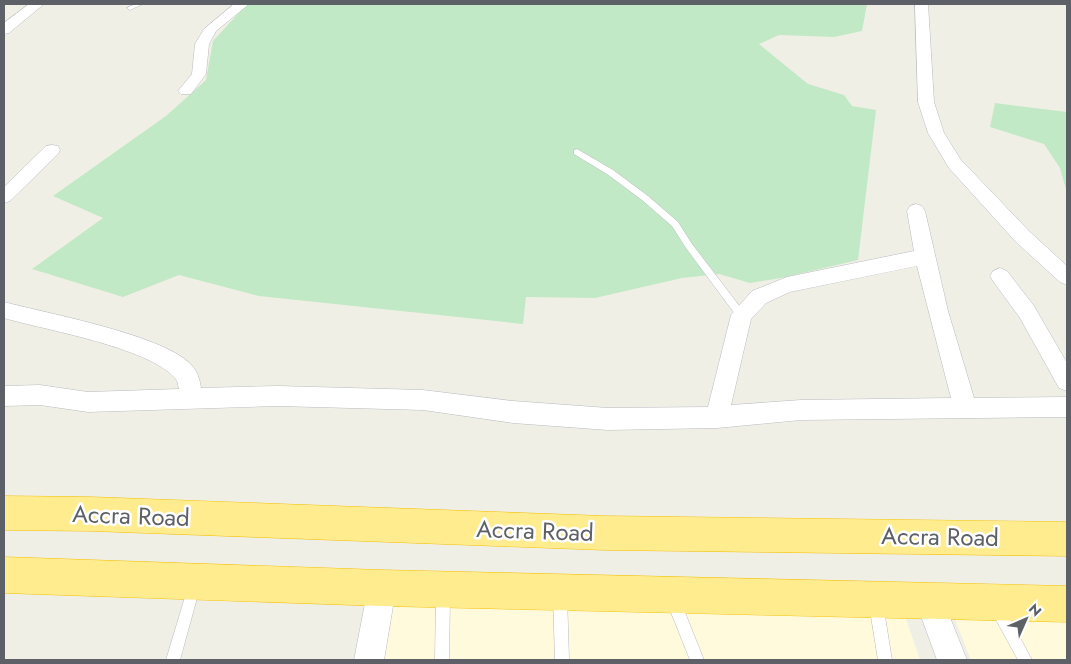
<svg xmlns="http://www.w3.org/2000/svg" width="1071" height="664" font-family="Jost,sans-serif">
<style>
.commercial{fill:#fffadc}
.green{fill:#c1e9c5}
.lines{fill:none;stroke-linecap:round;stroke-linejoin:round}
.lane-casing{stroke:#b8bbc0;stroke-width:1}
.street-casing{stroke:#b8bbc0;stroke-width:1}
.highway-casing{stroke:#f6bf00;stroke-width:1}
.lane{fill:#fff;fill-rule:evenodd}
.street{fill:#fff;fill-rule:evenodd}
.highway{fill:#ffec8e;fill-rule:evenodd}
.labels{text-anchor:middle;stroke-width:5;stroke-linejoin:round;paint-order:stroke}
.near-street-label{font-size:24px;fill:#5d6167;stroke:#fff}
</style>
<rect width="100%" height="100%" fill="#f0efe6"/>
<!-- commercial -->
<g class="commercial">
<polygon points="381,599 905,616 920,660 372,660"/>
<polygon points="954,617 1067,620 1067,660 971,660"/>
</g>
<!-- green -->
<g class="green">
<polygon points="247,4 867,4 862,31 834,37 779,35 759,44 808,84 844,95 852,106 876,110 858,260 781,278 750,283 719,274 682,278 595,298 526,297 523,324 259,296 179,275 123,297 32,269 103,218 53,196 166,116 206,80 213,41"/>
<polygon points="995,103 1067,112 1067,193 1060,168 1044,144 990,127"/>
</g>
<g class="lines">
<!-- lane casing -->
<g class="lane-casing">
<g id="lane">
<polygon points="135,4 143,4 130,10 127,8"/>
<polygon points="577,149 613,170 648,196 678,222 692,244 744,312 746,315 744,318 738,318 686,248 672,226 642,200 607,174 574,154 574,150"/>
<polygon points="194,581 199,582 200,587 180,660 166,660 188,587 189,582"/>
<polygon points="443,589 448,591 450,596 449,660 435,660 436,596 438,591"/>
<polygon points="560,589 565,591 567,596 569,660 555,660 553,596 555,591"/>
<polygon points="673,593 678,595 704,660 690,660 666,600 668,595"/>
<polygon points="876,597 881,599 883,604 892,660 878,660 869,604 871,599"/>
<polygon points="997,602 1002,604 1032,660 1018,660 990,609 992,604"/>
</g>
</g>
<!-- street casing -->
<g class="street-casing">
<g id="street">
<polygon points="29,4 44,4 9,33 4,34 4,23"/>
<polygon points="234,4 249,4 216,31 209,44 206,74 191,94 181,94 178,91 192,74 195,44 204,29"/>
<polygon points="915,4 928,4 934,102 944,133 961,160 1030,232 1067,266 1067,285 1060,282 1016,242 949,168 928,133 918,102"/>
<polygon points="52,145 58,146 60,150 58,154 10,201 4,203 4,187 46,146"/>
<path d="M916,204l6,2 3,5 23,100 26,87 93,-1v20l-266,3 -84,8 -109,2 -95,-7 -90,-13 -145,-4 -190,6 -48,-7 -36,1v-20l36,-1 48,7 91,-3c-1,-4 -1,-8 -4,-11 -27,-31 -130,-48 -171,-60v-16c41,11 166,34 189,65 5,6 7,14 8,21l77,-2 145,4 90,11 95,7 100,-1 23,-92 21,-24 35,-14 127,-26 -7,-40 3,-5zM917,266l34,132 -150,2 -70,5 20,-86 15,-16 24,-11z"/>
<polygon points="1000,268 1007,271 1034,306 1067,363 1067,391 1059,388 1020,318 993,281 990,276 993,271"/>
<polygon points="382,574 392,578 396,588 384,660 354,660 368,588 372,578"/>
<polygon points="929,586 939,590 967,660 937,660 915,600 919,590"/>
</g>
</g>
<!-- highway casing -->
<g class="highway-casing">
<g id="highway">
<polygon points="4,496 91,497 605,516 1067,522 1067,556 605,550 91,531 4,530"/>
<polygon points="4,557 382,570 1067,586 1067,622 382,606 4,593"/>
</g>
</g>
<!-- lane -->
<use href="#lane" class="lane"/>
<!-- street -->
<use href="#street" class="street"/>
<!-- highway -->
<use href="#highway" class="highway"/>
</g>
<g class="labels">
<!-- near-street labels -->
<g class="near-street-label">
<text transform="translate(131 516) rotate(2)" y="8">Accra Road</text>
<text transform="translate(535 531) rotate(2)" y="8">Accra Road</text>
<text transform="translate(940 537) rotate(1)" y="8">Accra Road</text>
</g>
</g>
<!-- border -->
<rect width="1071" height="664" fill="none" stroke="#5d6167" stroke-width="10"/>
<!-- north arrow -->
<g transform="translate(1026 619) rotate(45)" stroke="#ffffff" stroke-width="4" paint-order="stroke">
<path d="M0-4L9 19L0 12L-9 19Z" fill="#5d6167"/>
<text y="-8" font-size="14" font-weight="bold" text-anchor="middle" fill="#5d6167">N</text>
</g>
</svg>
